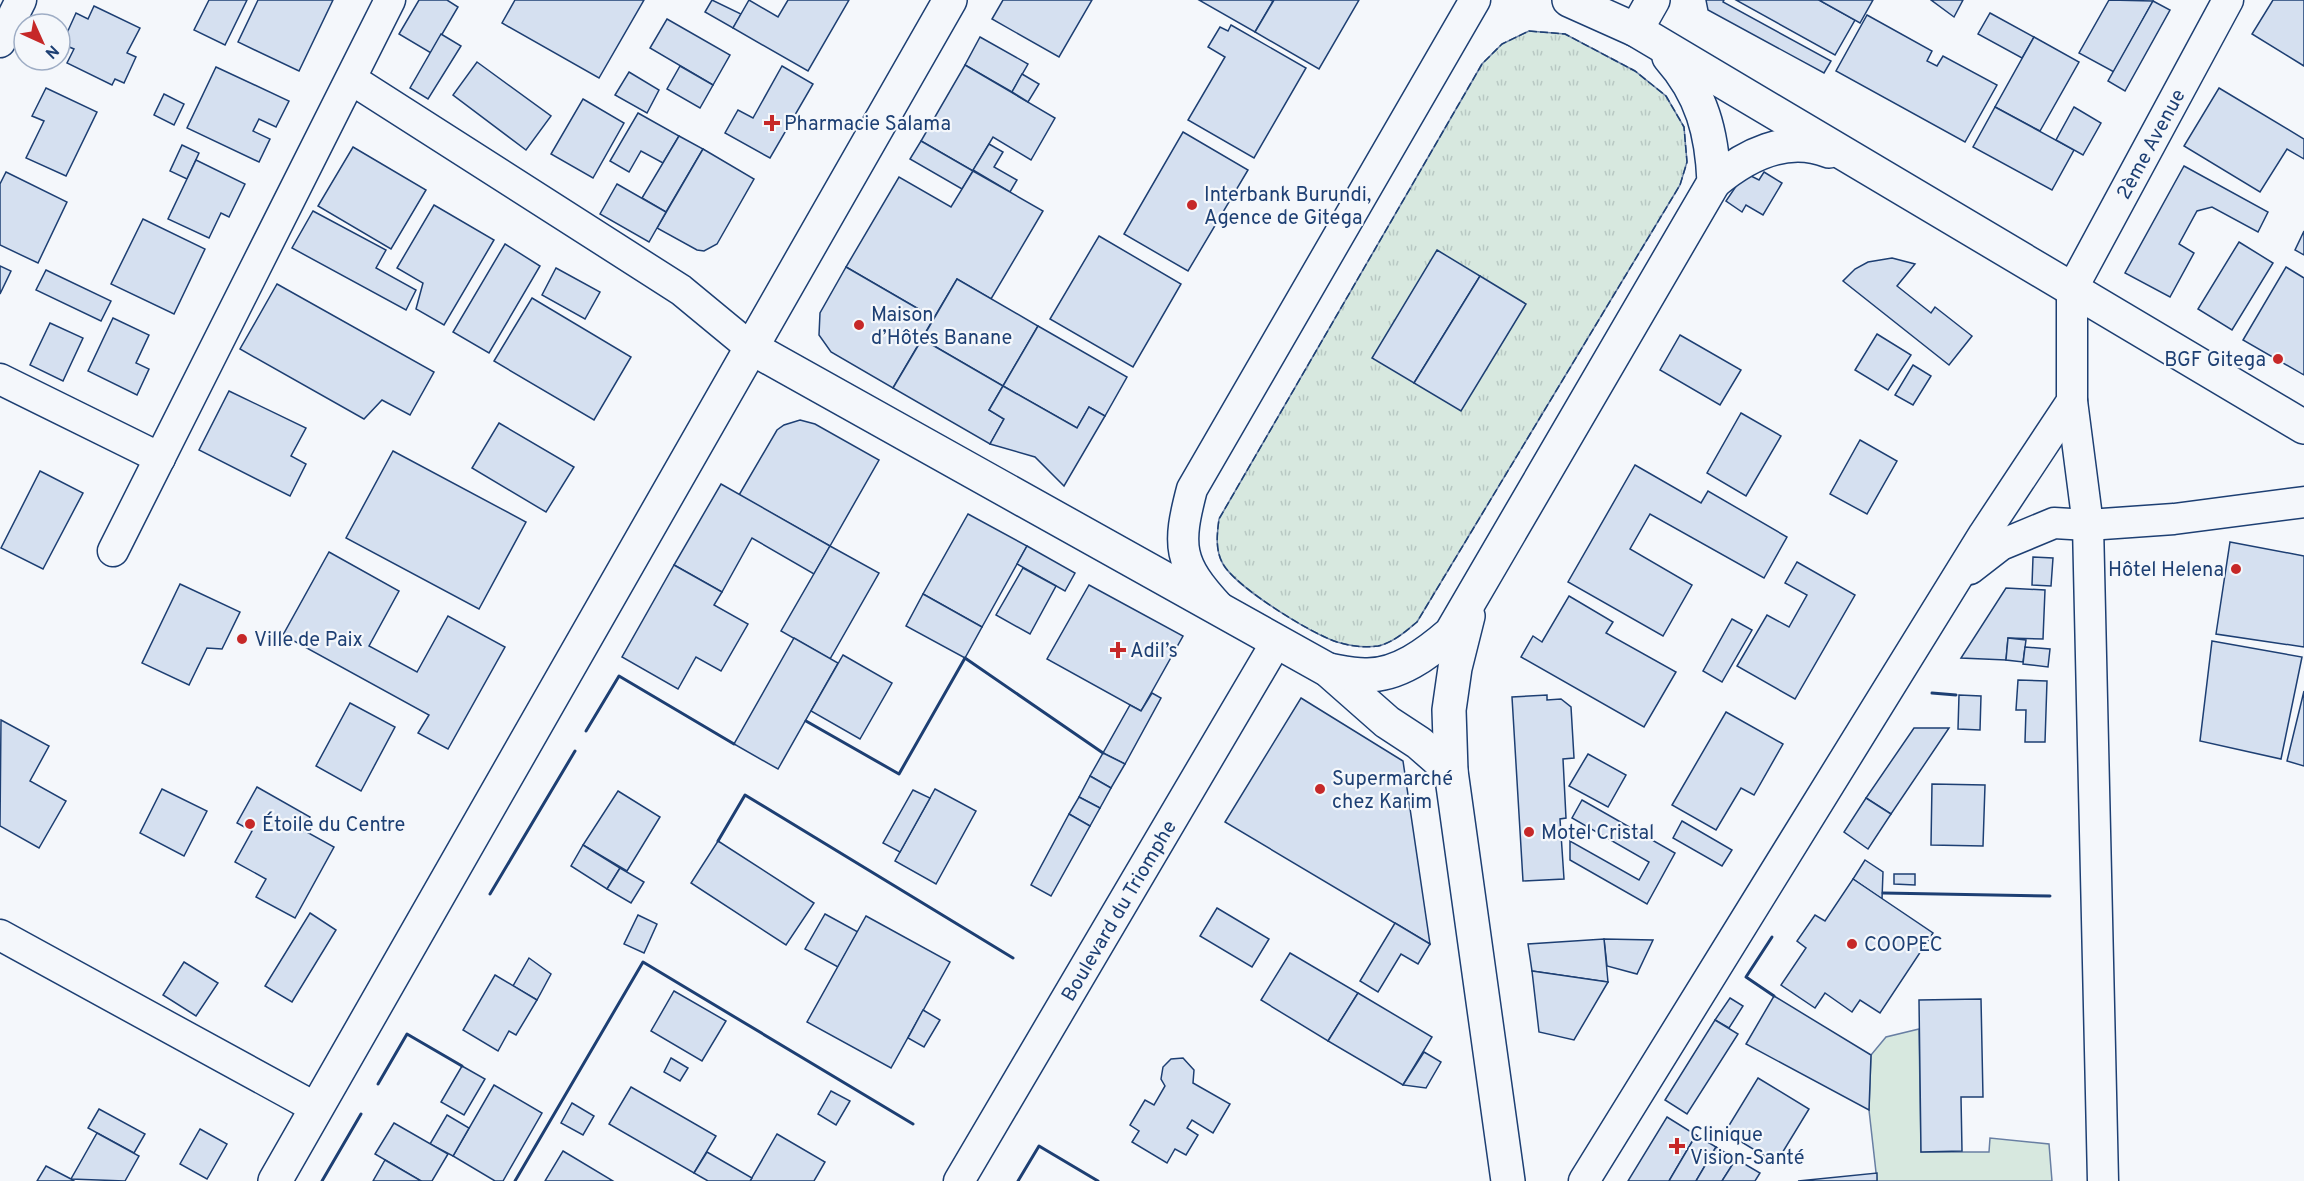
<svg xmlns="http://www.w3.org/2000/svg" width="2304" height="1181" font-family="Overpass,sans-serif">
<style>
.grass{fill:#d7e8df;stroke:#687fa3;stroke-width:1.5}
.park{fill:url(#park-tufts);stroke:#687fa3;stroke-width:1.5}
.building{fill:#d5e0f0;stroke:#1d3f73;stroke-width:1.5}
.lines{fill:none;stroke-linecap:round;stroke-linejoin:round}
.minor-casing{stroke:#1d3f73;stroke-width:33}
.secondary-casing{stroke:#1d3f73;stroke-width:36}
.primary-casing{stroke:#1d3f73;stroke-width:36}
.minor{stroke:#f4f7fb;stroke-width:30}
.secondary{stroke:#f4f7fb;stroke-width:33}
.primary{stroke:#f4f7fb;stroke-width:33}
.fence{stroke:#1d3f73;stroke-width:1.5;stroke-dasharray:8 3;stroke-linecap:butt}
.wall{stroke:#1d3f73;stroke-width:3}
.poi-dot{fill:#c62828;stroke:#f4f7fb;stroke-width:2}
.labels{text-anchor:middle;stroke-width:4.5;stroke-linejoin:round;paint-order:stroke}
.poi-label{font-size:20px;fill:#1d3f73;stroke:#f4f7fb;text-anchor:start}
.street-label{font-size:20px;fill:#1d3f73;stroke:#f4f7fb}
</style>
<defs>
<pattern id="park-tufts" width="24" height="20" patternUnits="userSpaceOnUse" patternTransform="scale(1.5)"><rect width="24" height="20" fill="#d7e8df"/><path d="M3 7l-1-3M5 7V3M7 7l1-3M15 17l-1-3M17 17v-4M19 17l1-3" fill="none" stroke="#b8c8c3"/></pattern>
</defs>
<rect width="100%" height="100%" fill="#f4f7fb"/>
<!-- grass -->
<polygon class="grass" points="1919,1029 1921,1152 1989,1152 1990,1138 2049,1144 2052,1181 1877,1181 1869,1110 1871,1055 1886,1037"/>
<!-- park -->
<path class="park" d="M1529,31l36,3 70,37 31,25 18,31 3,35 -7,23 -263,437c-11,9 -24,21 -39,24 -14,2 -28,0 -41,-4 -27,-9 -100,-54 -114,-78 -8,-14 -6,-30 -4,-45l263,-455 20,-20z"/>
<!-- building -->
<g class="building">
<polygon points="209,0 247,0 225,45 194,30"/>
<polygon points="258,0 333,0 299,71 238,42"/>
<polygon points="419,0 447,0 458,7 431,53 399,34"/>
<polygon points="515,0 644,0 599,78 502,23"/>
<polygon points="712,0 741,14 733,28 705,12"/>
<polygon points="749,0 778,17 788,0 849,0 808,71 733,28"/>
<polygon points="1003,0 1092,0 1059,57 992,19"/>
<polygon points="1199,0 1270,0 1273,1 1255,32"/>
<polygon points="1274,0 1359,0 1319,69 1255,32"/>
<polygon points="1706,0 1724,0 1723,2 1831,61 1824,73 1708,10"/>
<polygon points="1736,0 1819,0 1855,20 1835,55"/>
<polygon points="1819,0 1873,0 1860,23"/>
<polygon points="1931,0 1963,0 1954,17"/>
<polygon points="2109,0 2153,1 2114,72 2079,53"/>
<polygon points="2273,0 2304,0 2304,66 2252,34"/>
<polygon points="2153,1 2170,10 2125,91 2108,81"/>
<polygon points="94,6 140,28 127,53 136,57 124,83 115,79 112,85 67,63 74,49 62,44 76,13 88,19"/>
<polygon points="1990,13 2034,37 2022,58 1978,34"/>
<polygon points="1867,15 1932,51 1927,61 1937,66 1943,56 1997,85 1965,142 1836,71"/>
<polygon points="667,19 730,55 713,85 650,48"/>
<polygon points="1231,25 1306,68 1254,158 1188,120 1225,57 1208,47 1220,27 1228,31"/>
<polygon points="441,34 461,46 428,99 410,88"/>
<polygon points="980,37 1028,64 1012,92 965,65"/>
<polygon points="2034,37 2079,62 2040,131 1995,107"/>
<polygon points="477,62 551,116 526,150 453,95"/>
<polygon points="965,65 1055,118 1031,160 993,137 973,171 921,141"/>
<polygon points="680,66 713,85 700,108 667,89"/>
<polygon points="782,66 813,84 770,158 725,133 738,110 753,118"/>
<polygon points="216,67 289,101 276,127 259,119 253,131 270,139 259,162 187,128"/>
<polygon points="629,72 659,90 647,113 615,95"/>
<polygon points="1022,74 1039,84 1028,102 1012,92"/>
<polygon points="46,88 97,112 66,176 26,158 44,121 32,116"/>
<polygon points="2219,88 2304,139 2304,159 2287,149 2260,192 2184,146"/>
<polygon points="164,94 184,104 174,125 154,115"/>
<polygon points="583,99 624,123 593,178 551,154"/>
<polygon points="1995,107 2074,150 2052,190 1973,147"/>
<polygon points="2074,107 2101,123 2083,155 2056,140"/>
<polygon points="638,113 679,136 663,163 641,151 629,172 610,161"/>
<polygon points="1183,132 1248,170 1188,271 1124,234"/>
<polygon points="679,136 703,149 666,212 642,198"/>
<polygon points="921,141 973,171 962,189 910,159"/>
<polygon points="989,144 1003,152 994,167 1017,180 1010,192 973,170"/>
<polygon points="182,145 199,153 187,179 170,171"/>
<polygon points="353,147 426,190 391,249 318,206"/>
<polygon points="703,149 754,179 717,244 704,251 697,250 657,228"/>
<polygon points="196,160 245,184 229,217 221,213 209,238 168,219"/>
<polygon points="2184,166 2268,212 2258,232 2212,207 2197,211 2179,244 2194,253 2170,297 2125,273"/>
<polygon points="973,171 1043,211 991,299 957,279 934,318 846,267 899,177 951,207"/>
<polygon points="6,172 67,202 38,263 0,245 0,184"/>
<polygon points="1764,172 1782,183 1763,215 1746,205 1742,212 1726,201 1745,173 1759,180"/>
<polygon points="617,184 666,212 649,242 600,214"/>
<polygon points="434,205 494,240 444,325 416,309 423,283 397,268"/>
<polygon points="313,211 386,250 376,268 416,290 406,310 292,248"/>
<polygon points="143,219 205,249 174,314 111,284"/>
<polygon points="2304,231 2304,255 2295,250"/>
<polygon points="1099,236 1181,284 1133,367 1050,319"/>
<polygon points="2239,242 2273,263 2232,330 2198,309"/>
<polygon points="505,244 540,266 489,353 453,332"/>
<polygon points="1437,250 1480,276 1414,383 1372,358"/>
<polygon points="1892,258 1915,264 1897,286 1931,313 1935,307 1972,336 1949,365 1843,281 1855,269 1868,262"/>
<polygon points="0,266 11,271 0,294"/>
<polygon points="846,267 934,318 893,388 831,352 819,335 820,313"/>
<polygon points="2286,267 2304,278 2304,375 2243,340"/>
<polygon points="556,268 600,292 585,319 542,295"/>
<polygon points="46,270 111,301 101,321 36,290"/>
<polygon points="1480,276 1526,304 1461,411 1414,383"/>
<polygon points="957,279 1038,326 1003,386 922,339"/>
<polygon points="277,284 434,372 410,415 382,400 364,419 240,349"/>
<polygon points="532,298 631,357 594,420 494,361"/>
<polygon points="113,318 149,335 136,363 149,369 137,395 88,371"/>
<polygon points="50,323 83,338 63,381 30,365"/>
<polygon points="1038,326 1127,377 1105,416 1089,407 1077,428 1003,386"/>
<polygon points="1877,334 1911,355 1888,390 1855,370"/>
<polygon points="1680,335 1741,370 1720,405 1660,370"/>
<polygon points="922,339 1003,386 989,410 1004,419 990,444 893,388"/>
<polygon points="1913,365 1931,376 1913,405 1895,395"/>
<polygon points="1003,386 1077,428 1089,407 1105,416 1064,486 1035,457 990,444 1004,419 989,410"/>
<polygon points="229,391 306,428 291,456 306,464 290,496 199,450"/>
<polygon points="1741,413 1781,436 1746,496 1707,473"/>
<polygon points="800,420 815,424 879,460 830,546 739,495 777,430 784,425"/>
<polygon points="499,423 574,467 546,512 472,468"/>
<polygon points="1860,440 1897,461 1867,514 1830,494"/>
<polygon points="393,451 526,522 479,609 346,538"/>
<polygon points="1635,465 1701,503 1708,491 1787,537 1764,578 1650,514 1630,549 1692,585 1663,636 1568,582"/>
<polygon points="40,471 83,493 43,569 1,548"/>
<polygon points="721,484 830,546 814,574 752,538 722,592 674,565"/>
<polygon points="968,514 1027,546 982,627 923,594"/>
<polygon points="2230,542 2304,556 2304,647 2216,634"/>
<polygon points="830,546 879,573 830,659 781,631"/>
<polygon points="1027,546 1075,573 1065,591 1017,564"/>
<polygon points="329,552 399,591 369,646 417,672 448,616 505,647 448,749 418,733 429,715 283,635"/>
<polygon points="2033,557 2053,558 2051,586 2032,585"/>
<polygon points="1797,562 1855,595 1795,699 1737,666 1767,615 1789,627 1807,595 1785,583"/>
<polygon points="674,565 722,592 714,605 748,624 721,671 696,657 678,689 622,657"/>
<polygon points="1023,568 1056,586 1030,634 996,615"/>
<polygon points="180,584 240,612 222,649 207,648 189,685 142,663"/>
<polygon points="1089,585 1183,636 1141,711 1047,659"/>
<polygon points="2006,588 2045,590 2043,639 2008,638 2006,660 1961,658"/>
<polygon points="923,594 982,627 965,658 906,626"/>
<polygon points="1569,596 1613,622 1606,633 1676,672 1644,727 1521,657 1533,636 1542,642"/>
<polygon points="1732,619 1752,630 1722,682 1703,671"/>
<polygon points="794,638 838,663 778,769 734,744"/>
<polygon points="2008,638 2026,640 2023,662 2006,660"/>
<polygon points="2212,641 2302,657 2281,759 2200,741"/>
<polygon points="2025,647 2050,649 2048,667 2023,664"/>
<polygon points="843,655 892,683 860,739 811,711"/>
<polygon points="2018,680 2047,681 2045,742 2025,742 2026,710 2016,710"/>
<polygon points="2304,691 2304,766 2287,761"/>
<polygon points="1152,693 1161,698 1125,764 1103,753 1130,705 1141,711"/>
<polygon points="1547,695 1547,700 1561,699 1571,707 1574,758 1563,759 1566,818 1560,819 1564,879 1523,881 1512,697"/>
<polygon points="1959,695 1981,696 1980,730 1958,729"/>
<polygon points="1301,698 1403,761 1430,944 1225,822"/>
<polygon points="350,703 395,727 361,791 316,766"/>
<polygon points="1726,712 1783,744 1754,795 1741,788 1716,830 1672,805"/>
<polygon points="1,720 49,746 30,781 66,801 39,848 0,826"/>
<polygon points="1914,728 1949,728 1891,814 1866,798"/>
<polygon points="1103,753 1125,764 1111,788 1090,776"/>
<polygon points="1588,754 1626,775 1608,807 1569,786"/>
<polygon points="1090,776 1111,788 1100,808 1079,797"/>
<polygon points="1932,784 1985,785 1983,846 1931,845"/>
<polygon points="257,787 310,817 303,830 334,847 295,918 256,897 266,879 235,862 252,831 237,823"/>
<polygon points="162,789 207,811 184,856 140,833"/>
<polygon points="935,789 976,811 936,884 895,861"/>
<polygon points="913,790 930,798 900,852 883,843"/>
<polygon points="618,791 660,817 627,871 583,845"/>
<polygon points="1079,797 1100,808 1090,826 1069,814"/>
<polygon points="1866,798 1891,814 1868,849 1844,832"/>
<polygon points="1582,800 1675,853 1647,904 1570,860 1570,841 1639,880 1649,862 1572,818"/>
<polygon points="1069,814 1090,826 1051,896 1031,885"/>
<polygon points="1682,821 1732,850 1722,866 1673,838"/>
<polygon points="718,841 814,903 786,945 691,883"/>
<polygon points="583,845 620,868 607,889 571,866"/>
<polygon points="1865,860 1883,872 1882,899 1853,879"/>
<polygon points="620,868 644,882 631,903 607,889"/>
<polygon points="1894,874 1915,874 1915,885 1894,884"/>
<polygon points="1853,879 1933,933 1880,1013 1860,1000 1852,1012 1825,993 1815,1008 1781,985 1806,948 1797,941 1815,915 1825,921"/>
<polygon points="1217,908 1269,939 1252,967 1200,936"/>
<polygon points="310,913 336,930 292,1002 265,986"/>
<polygon points="825,914 858,932 838,967 805,949"/>
<polygon points="638,915 657,924 644,953 624,944"/>
<polygon points="866,916 950,962 891,1068 807,1022"/>
<polygon points="1395,923 1430,944 1418,964 1401,954 1378,992 1360,981"/>
<polygon points="1604,939 1653,940 1637,974 1607,966"/>
<polygon points="1604,939 1608,982 1532,971 1528,944"/>
<polygon points="1290,953 1358,993 1328,1041 1261,1000"/>
<polygon points="529,958 551,974 537,1000 513,986"/>
<polygon points="184,962 218,983 196,1016 163,995"/>
<polygon points="1532,971 1608,982 1574,1040 1539,1032"/>
<polygon points="495,975 537,1000 516,1035 509,1031 498,1051 463,1030"/>
<polygon points="674,991 726,1021 702,1061 651,1031"/>
<polygon points="1358,993 1432,1037 1403,1085 1328,1041"/>
<polygon points="1774,996 1871,1055 1869,1110 1746,1044"/>
<polygon points="1730,998 1743,1006 1729,1028 1715,1020"/>
<polygon points="1981,999 1983,1097 1961,1097 1962,1151 1921,1152 1919,1000"/>
<polygon points="923,1010 940,1020 924,1047 908,1038"/>
<polygon points="1715,1020 1738,1034 1687,1114 1665,1100"/>
<polygon points="1424,1052 1441,1062 1426,1088 1403,1085"/>
<polygon points="671,1058 688,1068 680,1081 664,1072"/>
<polygon points="1183,1058 1194,1070 1193,1083 1230,1104 1213,1133 1192,1120 1187,1128 1198,1135 1186,1155 1175,1149 1167,1163 1132,1142 1139,1131 1130,1125 1145,1100 1154,1105 1165,1086 1161,1079 1163,1067 1171,1059"/>
<polygon points="462,1066 485,1079 464,1115 441,1102"/>
<polygon points="1758,1078 1809,1109 1776,1163 1725,1132"/>
<polygon points="494,1085 542,1113 503,1181 495,1181 453,1156"/>
<polygon points="631,1087 716,1136 694,1173 609,1124"/>
<polygon points="831,1091 850,1101 836,1125 818,1114"/>
<polygon points="572,1103 594,1116 583,1135 561,1123"/>
<polygon points="99,1109 145,1134 134,1153 88,1128"/>
<polygon points="447,1115 469,1128 453,1156 430,1144"/>
<polygon points="1667,1117 1696,1135 1669,1181 1628,1181"/>
<polygon points="394,1123 448,1154 432,1181 421,1181 375,1154"/>
<polygon points="200,1129 227,1144 207,1179 180,1164"/>
<polygon points="97,1133 139,1156 125,1181 71,1179"/>
<polygon points="777,1134 825,1162 814,1181 750,1181"/>
<polygon points="1696,1135 1716,1147 1696,1181 1669,1181"/>
<polygon points="1716,1147 1736,1159 1722,1181 1696,1181"/>
<polygon points="563,1151 613,1181 545,1181"/>
<polygon points="707,1152 752,1178 750,1181 708,1181 694,1173"/>
<polygon points="1736,1159 1760,1173 1755,1181 1722,1181"/>
<polygon points="385,1160 421,1181 373,1181"/>
<polygon points="46,1166 71,1179 74,1181 37,1181"/>
<polygon points="1877,1173 1877,1181 1798,1181"/>
</g>
<g class="lines">
<!-- minor casing -->
<g class="minor-casing">
<g id="minor">
<polyline points="0,42 21,0"/>
<polyline points="351,79 681,290 750,347"/>
<polyline points="0,379 160,458"/>
<polyline points="2072,401 2088,525 2103,1181"/>
<polyline points="113,551 390,0"/>
<polyline points="1970,569 2001,545 2054,523 2088,525 2174,519 2304,502"/>
<path d="M1219,607c-41,-44 -42,-61 -27,-118l283,-489"/>
<polyline points="0,935 316,1108"/>
<path id="s1" d="M959,1181l318,-540"/>
<path id="s2" d="M1584,1181l400,-647 88,-133v-112l156,-289"/>
</g>
</g>
<!-- secondary casing -->
<g class="secondary-casing">
<polyline id="secondary" points="1636,30 1653,0"/>
</g>
<!-- primary casing -->
<g class="primary-casing">
<g id="primary">
<polyline points="1569,0 1636,30 2304,427"/>
<path d="M1714,182c31,-26 73,-48 115,-31"/>
<polyline points="750,347 1328,670 1387,722 1419,743 1451,771"/>
<polyline points="1468,616 1455,668 1449,710 1451,771 1508,1181"/>
<path d="M1328,670c12,2 25,5 37,5 33,1 63,-22 86,-42l263,-451c-2,-49 -12,-88 -45,-125"/>
<polyline points="275,1181 950,0"/>
</g>
</g>
<!-- minor -->
<use href="#minor" class="minor"/>
<!-- secondary -->
<use href="#secondary" class="secondary"/>
<!-- primary -->
<use href="#primary" class="primary"/>
<!-- fence -->
<path class="fence" d="M1529,31l36,3 70,37 31,25 18,31 3,35 -7,23 -263,437c-11,9 -24,21 -39,24 -14,2 -28,0 -41,-4 -27,-9 -100,-54 -114,-78 -8,-14 -6,-30 -4,-45l263,-455 20,-20z"/>
<!-- wall -->
<g class="wall">
<polyline points="1932,693 1956,695"/>
<polyline points="806,721 899,774 965,658 1103,753"/>
<polyline points="586,731 619,676 734,744"/>
<polyline points="718,841 745,795 1013,958"/>
<polyline points="1883,893 2050,896"/>
<polyline points="490,894 575,751"/>
<polyline points="1772,937 1746,977 1774,996"/>
<polyline points="378,1084 407,1034 462,1066"/>
<polyline points="322,1181 361,1114"/>
<polyline points="515,1181 643,962 913,1124"/>
<polyline points="1018,1181 1039,1146 1098,1181"/>
</g>
</g>
<!-- markers -->
<g class="poi-dot">
<path d="M769 114h6v6h6v6h-6v6h-6v-6h-6v-6h6z"/>
<circle cx="1192" cy="205" r="6"/>
<circle cx="859" cy="325" r="6"/>
<circle cx="2278" cy="359" r="6"/>
<circle cx="2236" cy="569" r="6"/>
<circle cx="242" cy="639" r="6"/>
<path d="M1115 641h6v6h6v6h-6v6h-6v-6h-6v-6h6z"/>
<circle cx="1320" cy="789" r="6"/>
<circle cx="250" cy="824" r="6"/>
<circle cx="1529" cy="832" r="6"/>
<circle cx="1852" cy="944" r="6"/>
<path d="M1674 1137h6v6h6v6h-6v6h-6v-6h-6v-6h6z"/>
</g>
<g class="labels">
<!-- poi labels -->
<g class="poi-label">
<text x="784" y="130">Pharmacie Salama</text>
<text x="1204" y="201">Interbank Burundi,<tspan x="1204" dy="23">Agence de Gitega</tspan></text>
<text x="871" y="321">Maison<tspan x="871" dy="23">d’Hôtes Banane</tspan></text>
<text x="2266" y="366" text-anchor="end">BGF Gitega</text>
<text x="2224" y="576" text-anchor="end">Hôtel Helena</text>
<text x="254" y="646">Ville de Paix</text>
<text x="1130" y="657">Adil’s</text>
<text x="1332" y="785">Supermarché<tspan x="1332" dy="23">chez Karim</tspan></text>
<text x="262" y="831">Étoile du Centre</text>
<text x="1541" y="839">Motel Cristal</text>
<text x="1864" y="951">COOPEC</text>
<text x="1690" y="1141">Clinique<tspan x="1690" dy="23">Vision-Santé</tspan></text>
</g>
<!-- street labels -->
<g class="street-label">
<text dy="7" stroke="none"><textPath href="#s2" startOffset="1197">2ème Avenue</textPath></text>
<text dy="7" stroke="none"><textPath href="#s1" startOffset="314">Boulevard du Triomphe</textPath></text>
</g>
</g>
<!-- north arrow -->
<g transform="translate(42 42) rotate(135)"><circle r="28" fill="#f4f7fb" stroke="#9eadc5" stroke-width="1.5"/>
<path d="M0-4.5L10 22L0 15L-10 22Z" fill="#c62828"/>
<text y="-9" font-size="16" font-weight="bold" text-anchor="middle" fill="#1d3f73">N</text>
</g>
</svg>
